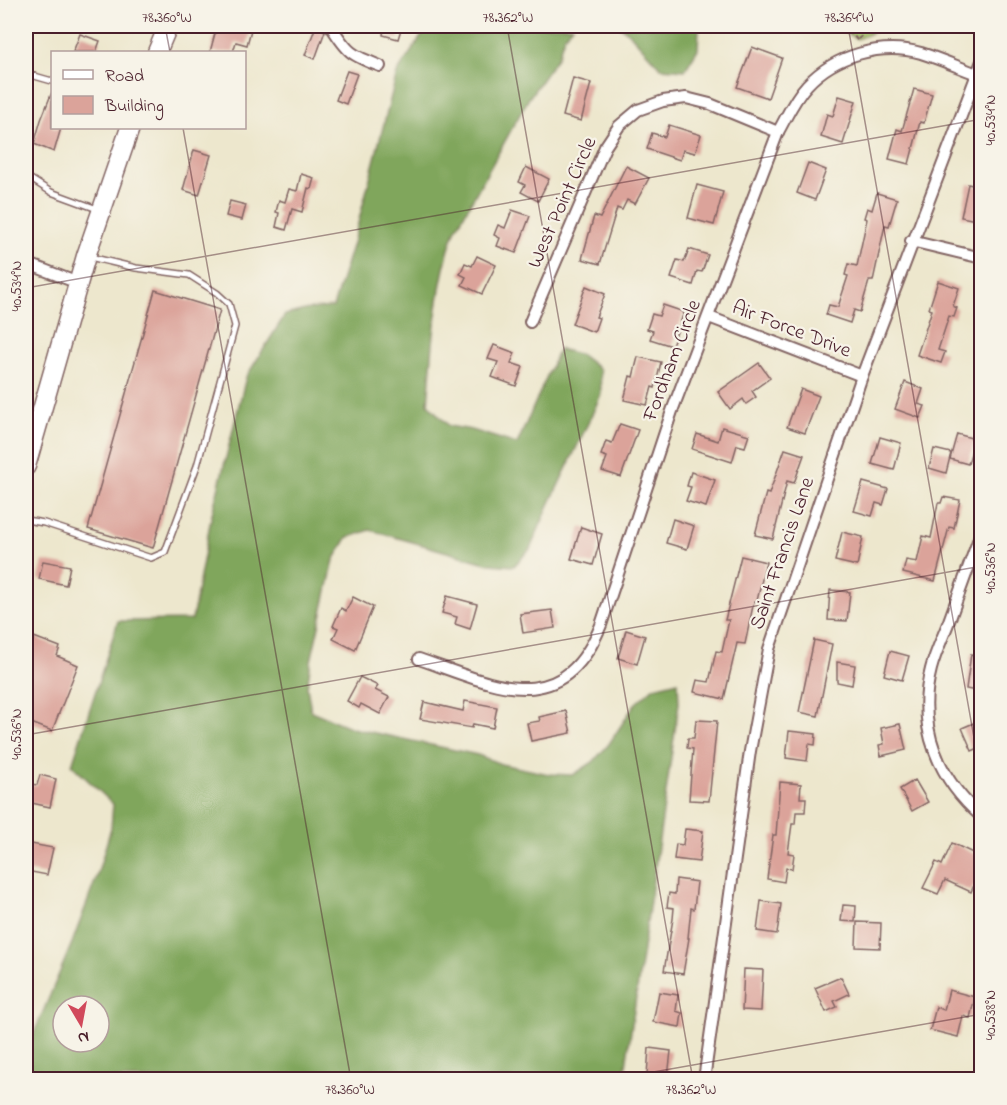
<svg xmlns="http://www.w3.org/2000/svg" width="1007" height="1105" font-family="'Indie Flower',sans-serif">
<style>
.green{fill:#a1bf66;stroke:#766f48;stroke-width:1.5}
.forest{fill:#80a65b;stroke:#656243;stroke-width:1.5;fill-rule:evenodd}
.building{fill:#dba39a}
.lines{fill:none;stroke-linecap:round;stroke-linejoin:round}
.lane-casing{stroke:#836564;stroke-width:8}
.street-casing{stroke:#836564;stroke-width:14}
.primary-casing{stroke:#836564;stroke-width:21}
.path{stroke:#836564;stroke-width:2;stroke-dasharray:4.5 4.5;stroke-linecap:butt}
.lane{stroke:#fff;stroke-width:5}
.street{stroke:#fff;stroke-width:10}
.primary{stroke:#fff;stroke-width:18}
.ticks{fill:none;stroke:#4a1f2b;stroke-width:1.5;stroke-opacity:0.45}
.labels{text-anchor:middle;stroke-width:4.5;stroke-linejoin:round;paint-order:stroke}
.street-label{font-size:21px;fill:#4a1f2b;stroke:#f7f3e8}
.neatline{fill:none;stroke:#4a1f2b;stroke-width:2}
.ticks-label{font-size:15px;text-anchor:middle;fill:#4a1f2b}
</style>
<rect width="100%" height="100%" fill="#f7f3e8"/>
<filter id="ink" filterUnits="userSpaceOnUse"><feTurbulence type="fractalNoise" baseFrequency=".0167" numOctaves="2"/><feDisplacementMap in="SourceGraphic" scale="12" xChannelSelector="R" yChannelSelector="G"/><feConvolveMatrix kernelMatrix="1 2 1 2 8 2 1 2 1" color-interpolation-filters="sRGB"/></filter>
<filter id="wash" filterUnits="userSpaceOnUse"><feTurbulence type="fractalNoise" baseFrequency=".008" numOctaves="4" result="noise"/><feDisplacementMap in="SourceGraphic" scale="24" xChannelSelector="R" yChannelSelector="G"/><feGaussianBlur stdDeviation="1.35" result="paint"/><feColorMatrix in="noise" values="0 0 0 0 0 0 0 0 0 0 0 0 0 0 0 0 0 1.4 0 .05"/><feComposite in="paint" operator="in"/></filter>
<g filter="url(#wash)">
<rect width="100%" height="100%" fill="#ede7cd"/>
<!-- green -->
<polygon class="green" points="832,26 887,26 857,39"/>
<!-- forest -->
<g class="forest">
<path d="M428,26h145l-8,9 -8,23 -28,40 -74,133c-20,54 -22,116 -27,173l21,22 23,4 45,14 42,-95 22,6 19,15 1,24 -10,23 -42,88 -19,44 -16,17 -25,-2 -119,-34 -23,8 -13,22 -23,101 -4,26 4,24 41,17 126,27 23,9 48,10 24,1 20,-13 16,-18 26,-40 19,-17 24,-6 1,22 -55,376h-598v-27l46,-109 25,-67 14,-48 2,-24 -41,-39 46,-144 74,-1 19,-102 35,-141 39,-62 24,-6 24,-2 20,-64 44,-170zM63,1006h36v36h-36z"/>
<polygon points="619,26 699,26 698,49 685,70 661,68 627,31"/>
</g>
<g id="blocks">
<!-- building -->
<g class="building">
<polygon points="217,26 252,26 247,45 236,42 233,52 210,52"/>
<polygon points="316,26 325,31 315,59 305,55"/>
<polygon points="384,26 402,26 398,39 383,35"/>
<polygon points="80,34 100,41 96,52 73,52"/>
<polygon points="752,47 782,58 768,98 737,87"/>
<polygon points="347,71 357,74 346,104 336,100"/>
<polygon points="573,78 591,83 581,121 563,116"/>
<polygon points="914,89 932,94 924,123 920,122 909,164 889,159 897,129 902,131"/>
<polygon points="52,92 52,128 61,128 54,152 34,144 41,120"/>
<polygon points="839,96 856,101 843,144 821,137 827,114 833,116"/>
<polygon points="669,125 701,135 695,153 683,150 680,160 647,149 652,133 665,137"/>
<polygon points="194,150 211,155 199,195 183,190"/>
<polygon points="808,163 826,170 815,200 797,193"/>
<polygon points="626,166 649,178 635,204 627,200 622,210 617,208 600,264 582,259 594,216 600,218"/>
<polygon points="526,167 549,179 538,201 521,192 525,185 519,182"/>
<polygon points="301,174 314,178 311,189 308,188 302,212 292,209 286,230 276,227 279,213 276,212 279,200 285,202 289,189 297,191"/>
<polygon points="968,184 981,187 981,221 961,217"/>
<polygon points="697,185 723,192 714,225 688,218"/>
<polygon points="877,193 897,199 889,226 885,225 873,281 869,281 860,312 854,310 850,323 826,315 829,305 838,307 848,276 845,275 848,264 857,266 867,219 864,218 867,208 872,210"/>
<polygon points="230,201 246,205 242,220 226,216"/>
<polygon points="512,210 530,216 516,253 497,246 500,238 494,235 498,225 505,228"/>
<polygon points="689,249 708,255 702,272 697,271 693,285 671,278 677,260 684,262"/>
<polygon points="477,256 496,265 482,294 462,285 466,277 460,274 465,263 472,266"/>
<polygon points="938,281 959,288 953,306 957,308 954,317 949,316 938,350 945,352 941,363 917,355 932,310 929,309"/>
<polygon points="586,286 605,294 596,317 599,318 594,332 572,324"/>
<polygon points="155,290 220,310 153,548 88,529"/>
<polygon points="663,305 684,312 672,346 650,339 653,331 647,329 652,314 659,316"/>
<polygon points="494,345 515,353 511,363 523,367 516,386 492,377 498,362 488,359"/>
<polygon points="638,357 661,362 655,388 652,387 647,405 624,400 630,376 633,377"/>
<polygon points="759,363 770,378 752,391 756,397 746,404 743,399 730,409 718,392"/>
<polygon points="905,382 923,389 918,404 925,406 920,418 895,409"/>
<polygon points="801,389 819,396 805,433 787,427"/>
<polygon points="620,424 638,430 621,477 602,471 607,457 601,455 606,441 612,443"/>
<polygon points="722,427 749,435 745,447 737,445 732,462 692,449 697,434 718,441"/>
<polygon points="957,434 975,439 968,464 950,459"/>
<polygon points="880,437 901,443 894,470 872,464"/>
<polygon points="785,449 804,455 794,483 787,481 773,539 755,535 766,493 769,494"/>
<polygon points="934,449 951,453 946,473 929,468"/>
<polygon points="691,472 715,480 706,507 686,501 691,487 687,486"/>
<polygon points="863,482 888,489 883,505 876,503 872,516 854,511"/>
<polygon points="943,497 960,500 954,528 949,527 935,581 903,573 906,560 917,562 923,536 931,538 938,503 941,503"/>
<polygon points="673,519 694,526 687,549 666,543"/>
<polygon points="581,527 602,534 593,565 571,559"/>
<polygon points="842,532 863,537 857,566 835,561"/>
<polygon points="741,556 766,562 757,601 754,601 745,644 737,643 724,699 694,692 697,680 709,682 716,651 722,652 729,620 725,620"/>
<polygon points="43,561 70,566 66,585 39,579"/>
<polygon points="830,590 850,592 847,621 828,620"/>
<polygon points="447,596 477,604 470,629 455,624 457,617 442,613"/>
<polygon points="353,597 373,607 355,650 333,639 338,628 333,626 341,608 346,611"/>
<polygon points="552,610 555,628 523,633 520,614"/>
<polygon points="626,630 645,636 637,664 618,658"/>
<polygon points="34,637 60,647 57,656 78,665 52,731 26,721 26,648 31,647"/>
<polygon points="814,640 832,644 818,716 799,712"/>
<polygon points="890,651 909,656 902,680 884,675"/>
<polygon points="971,654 981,656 981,692 966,689"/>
<polygon points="837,662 855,665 852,685 837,682"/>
<polygon points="360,677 378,686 375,690 389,697 380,714 361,704 359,708 347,701"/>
<polygon points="465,701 497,707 493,728 473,724 472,728 420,719 424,702 463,711"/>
<polygon points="566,711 571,733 531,741 527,723 540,721 539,717"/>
<polygon points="696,720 717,721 709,801 689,800 693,749 687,748 688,738 694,738"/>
<polygon points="981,720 981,747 972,751 962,728"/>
<polygon points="900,724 906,750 881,756 879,745 884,744 881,728"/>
<polygon points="789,731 816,734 815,745 809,744 807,761 786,758"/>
<polygon points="40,775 56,779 50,807 27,802 31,784 37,785"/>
<polygon points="915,780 928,802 912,811 900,789"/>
<polygon points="780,782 801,784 800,798 806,798 805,812 796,812 795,824 792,824 788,853 794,854 792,869 786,868 784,882 767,879 773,835 776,835"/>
<polygon points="685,829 703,831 699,862 674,859 676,844 683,845"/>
<polygon points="26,843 53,848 47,875 26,871"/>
<polygon points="952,843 981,857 981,870 971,892 945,880 938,894 923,888 936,862 942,865"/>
<polygon points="676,879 697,882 694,909 691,908 688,938 689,938 683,974 664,971 673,919 674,908 667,907 669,893 675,894"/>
<polygon points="761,901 781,904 777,934 757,931"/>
<polygon points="843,905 856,906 855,922 841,921"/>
<polygon points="857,922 881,923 880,948 856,947"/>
<polygon points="744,969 763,970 761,1011 742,1010"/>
<polygon points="841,977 849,994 834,1001 837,1007 826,1012 815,988"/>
<polygon points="949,990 975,997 970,1018 963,1016 958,1037 930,1030 936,1007 944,1010"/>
<polygon points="659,992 678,995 676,1011 682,1013 680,1027 653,1022"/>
<polygon points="649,1048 671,1051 668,1077 647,1075"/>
</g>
</g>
</g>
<g filter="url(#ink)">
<use href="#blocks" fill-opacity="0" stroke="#836564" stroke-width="1.5"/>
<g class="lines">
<!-- lane casing -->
<g class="lane-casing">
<g id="lane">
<polyline points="26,77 31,75 52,81"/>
<polyline points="26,176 51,192 100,210"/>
<polyline points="26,520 44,523 151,558 165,552 197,466 235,326 229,304 217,293 189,275 136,268 90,257"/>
</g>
</g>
<!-- street casing -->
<g class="street-casing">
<g id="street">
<path d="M331,26c17,27 20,29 49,40"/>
<polyline points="911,241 982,258"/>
<polyline points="26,263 78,283"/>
<polyline points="709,317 862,376"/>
<polyline points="530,322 605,147 619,126 638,110 663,101 686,98 710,104 778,132"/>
<path d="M982,530c-11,31 -22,61 -33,91 -6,16 -14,32 -18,48 -15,57 7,110 51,148"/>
<path d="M419,659c75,26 143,63 182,-34l71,-214 106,-279c9,-16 16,-33 29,-47 28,-30 74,-43 114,-32 19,6 37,14 56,21"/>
<polyline points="704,1080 750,751 769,649 862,376 982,61"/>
</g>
</g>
<!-- primary casing -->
<g class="primary-casing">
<g id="primary">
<polyline points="157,52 168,26"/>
<polyline points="26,466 86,256 130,128"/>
</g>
</g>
<!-- path -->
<g class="path">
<polyline points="840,26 852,34 858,41"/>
<polyline points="858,39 874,26"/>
</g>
<!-- lane -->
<use href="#lane" class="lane"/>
<!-- street -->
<use href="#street" class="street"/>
<!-- primary -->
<use href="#primary" class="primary"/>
</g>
</g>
<!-- ticks -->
<path class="ticks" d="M165,26l5,26M507,26l186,1054M848,26l134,757M183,128l168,952M26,288l956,-169M26,735l956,-169M608,1080l374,-66"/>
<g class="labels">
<!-- street labels -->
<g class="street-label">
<text transform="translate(561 202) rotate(-66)" y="7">West Point Circle</text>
<text transform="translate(792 328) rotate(21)" y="7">Air Force Drive</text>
<text transform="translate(671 360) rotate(-69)" y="7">Fordham Circle</text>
<text transform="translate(781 553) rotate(-71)" y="7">Saint Francis Lane</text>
</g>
</g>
<!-- margin -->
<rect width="1007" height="1105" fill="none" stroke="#f7f3e8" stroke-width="66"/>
<!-- legend -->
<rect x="51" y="51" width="195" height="78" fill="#f7f3e8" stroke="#b29e9c" stroke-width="1.5"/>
<rect x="63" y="70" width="30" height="9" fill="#ffffff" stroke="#b29e9c" stroke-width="1.5"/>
<text x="105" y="81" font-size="18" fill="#4a1f2b">Road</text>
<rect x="63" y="96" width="30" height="18" fill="#dba39a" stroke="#b29e9c" stroke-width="1.5"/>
<text x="105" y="111" font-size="18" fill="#4a1f2b">Building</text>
<!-- north arrow -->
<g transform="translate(81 1024) rotate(170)"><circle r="28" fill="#f7f3e8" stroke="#b29e9c" stroke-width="1.5"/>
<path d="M0-4.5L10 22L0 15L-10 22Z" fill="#d1495b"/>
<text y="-9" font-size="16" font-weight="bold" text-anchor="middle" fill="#4a1f2b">N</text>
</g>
<rect x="33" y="33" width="941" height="1039" class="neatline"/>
<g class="ticks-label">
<text x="167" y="22">78.360°W</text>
<text x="508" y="22">78.362°W</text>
<text x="849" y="22">78.364°W</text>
<text transform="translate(990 120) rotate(-90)" y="5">40.534°N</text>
<text transform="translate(16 286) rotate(-90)" y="5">40.534°N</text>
<text transform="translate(990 568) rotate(-90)" y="5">40.536°N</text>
<text transform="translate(16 734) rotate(-90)" y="5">40.536°N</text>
<text transform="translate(990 1015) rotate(-90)" y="5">40.538°N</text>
<text x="350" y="1094">78.360°W</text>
<text x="691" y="1094">78.362°W</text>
</g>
</svg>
